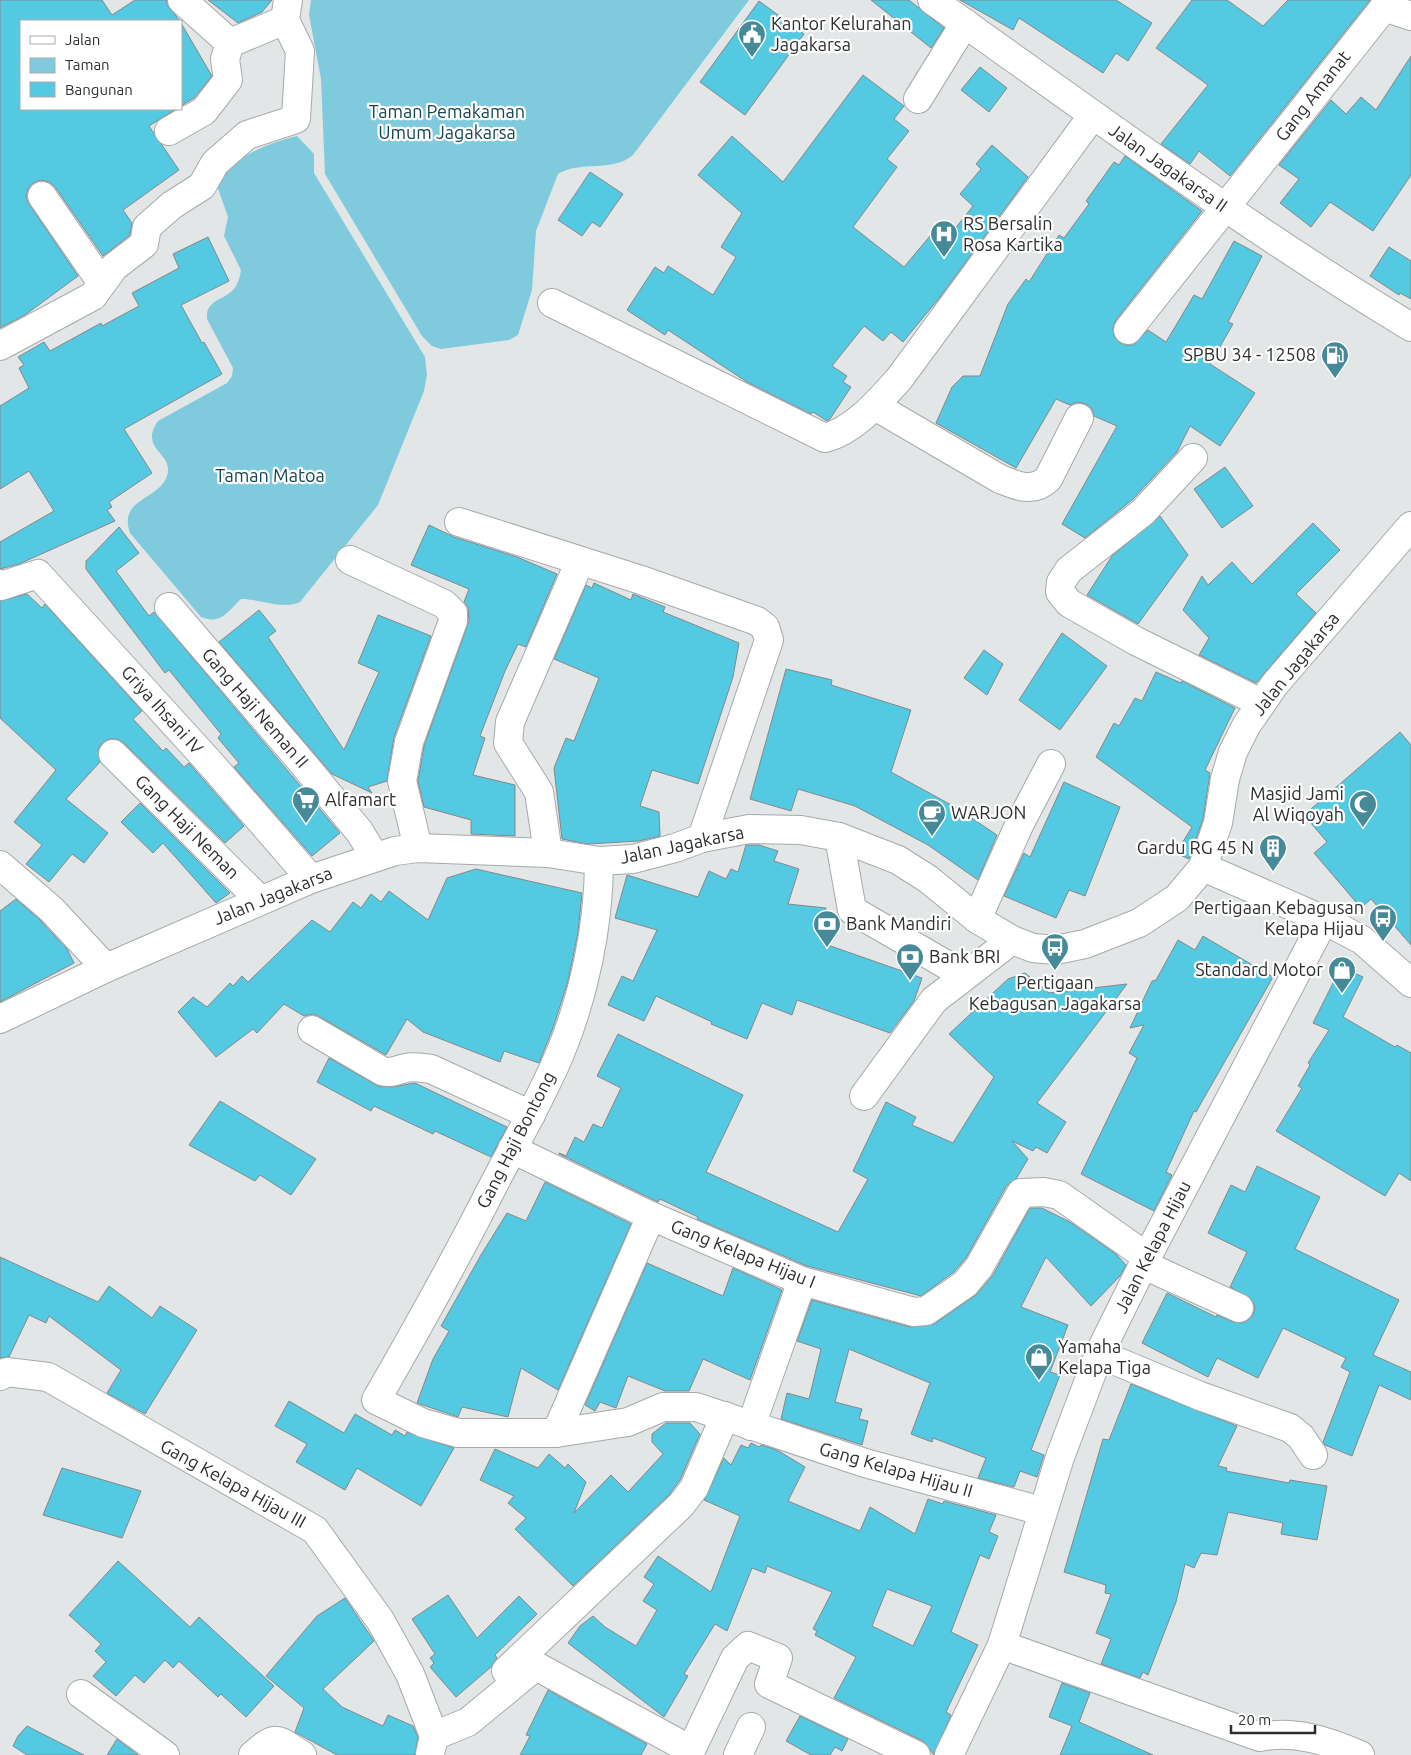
<svg xmlns="http://www.w3.org/2000/svg" width="1411" height="1755" font-family="Ubuntu,sans-serif">
<style>
.green{fill:#7fcadc}
.building{fill:#54c9e2;stroke:#848889;fill-rule:evenodd}
.lines{fill:none;stroke-linecap:round;stroke-linejoin:round}
.minor-casing{stroke:#a7aaab;stroke-width:30}
.major-casing{stroke:#a7aaab;stroke-width:30}
.minor{stroke:#fff;stroke-width:28}
.major{stroke:#fff;stroke-width:28}
.labels{text-anchor:middle;stroke-width:4.5;stroke-linejoin:round;paint-order:stroke}
.poi-label{font-size:18px;fill:#2d2e2f;stroke:#fff;text-anchor:start}
.street-label{font-size:18px;fill:#2d2e2f;stroke:#fff}
.park-label{font-size:18px;fill:#134752;stroke:#fff}
</style>
<rect width="100%" height="100%" fill="#e2e6e7"/>
<!-- green -->
<g class="green">
<path d="M311,0h438l-116,155c-21,18 -53,5 -75,19l-22,57 -4,59 -14,45 -9,5 -68,9 -9,-3 -10,-10 -97,-162 -4,-95 -12,-64z"/>
<path d="M297,136l17,18v19l111,184 2,18 -3,16 -46,114 -78,97c-17,8 -40,-3 -59,-3 -14,13 -20,26 -40,18l-71,-84c-12,-35 28,-32 37,-57 8,-23 -29,-26 -9,-55l69,-38 5,-7 1,-8 -26,-49c-2,-21 20,-18 29,-33 3,-5 4,-10 5,-16l-17,-34 4,-19 -14,-40c25,-20 52,-34 83,-41z"/>
</g>
<!-- building -->
<g class="building">
<polygon points="0,0 102,0 112,15 135,0 167,0 167,5 180,21 21,21 21,109 176,109 149,126 179,170 123,210 132,223 130,235 103,256 55,187 49,182 41,180 33,183 28,189 26,197 29,204 78,276 25,315 0,328"/>
<polygon points="208,0 272,0 262,12 238,23"/>
<polygon points="871,0 909,0 944,28 931,48"/>
<polygon points="960,0 1116,0 1152,23 1128,61 1116,53 1103,73 1019,18 1013,30"/>
<polygon points="1192,0 1227,0 1263,26 1288,0 1370,0 1230,176 1199,151 1190,164 1161,144 1208,85 1156,48"/>
<polygon points="759,1 804,34 745,115 700,82"/>
<polygon points="181,23 212,76 194,98 181,106"/>
<polygon points="1411,56 1411,175 1373,231 1330,202 1311,227 1280,203 1299,179 1279,165 1331,100 1346,114 1361,97 1376,110"/>
<polygon points="980,67 1007,88 989,112 961,90"/>
<polygon points="863,75 904,106 894,119 909,131 887,159 897,167 853,227 904,267 930,236 942,245 973,206 960,194 981,169 976,164 992,145 1028,177 940,297 903,342 891,332 883,341 864,326 832,366 847,376 843,382 851,387 830,419 827,421 813,412 811,414 747,382 668,330 665,335 627,310 655,267 664,273 668,266 713,295 736,257 721,247 742,213 698,175 732,136 783,182"/>
<polygon points="1125,156 1202,211 1116,320 1113,328 1114,336 1119,342 1125,345 1133,345 1148,330 1166,342 1194,295 1202,299 1234,241 1262,256 1228,322 1233,324 1210,364 1255,393 1220,446 1190,426 1177,452 1132,500 1085,538 1062,524 1117,426 1094,416 1092,409 1086,404 1078,402 1070,405 1056,399 1016,468 936,423 952,387 963,376 980,376 1008,304 1026,279 1029,282 1059,235 1064,238 1089,204 1086,201 1114,162 1119,165"/>
<polygon points="590,172 623,194 600,227 592,222 582,236 558,220"/>
<polygon points="208,237 229,281 181,305 202,343 204,342 222,374 124,429 152,473 109,502 112,507 107,510 115,521 19,564 0,569 0,542 54,511 29,471 0,489 0,406 29,388 19,368 24,365 18,357 44,342 50,351 101,323 102,326 139,306 132,293 179,268 173,254"/>
<polygon points="1389,247 1411,261 1411,299 1400,293 1399,295 1370,276"/>
<polygon points="1225,467 1253,506 1222,528 1194,489"/>
<polygon points="1160,516 1188,555 1138,624 1087,595 1112,556"/>
<polygon points="1313,523 1340,550 1296,594 1316,613 1256,683 1199,655 1209,638 1183,610 1202,576 1208,585 1232,562 1252,584"/>
<polygon points="429,525 454,537 517,557 557,574 526,647 518,644 505,671 480,736 485,738 473,775 515,785 515,836 471,834 471,820 424,807 418,781 424,746 469,621 468,607 464,602 469,589 411,565"/>
<polygon points="119,527 139,553 116,571 149,616 154,612 340,833 312,856 234,767 239,763 218,738 221,734 169,670 165,673 86,569 86,561"/>
<polygon points="594,583 631,600 633,594 665,607 663,612 739,643 733,677 698,784 652,770 640,806 659,812 660,836 639,841 588,844 562,839 554,768 566,738 574,741 599,678 554,659 586,585 592,588"/>
<polygon points="27,594 42,608 45,604 142,711 133,719 163,751 166,748 184,767 189,763 244,826 225,843 124,743 117,739 109,739 102,743 98,750 100,762 66,799 108,833 84,863 72,854 49,882 26,864 42,845 14,822 56,770 0,718 0,601"/>
<polygon points="259,610 276,631 268,637 344,750 379,672 358,663 378,615 431,636 394,737 387,781 368,787 372,793 332,774 219,642"/>
<polygon points="1062,633 1107,666 1060,730 1019,700"/>
<polygon points="984,650 1003,664 987,695 964,678"/>
<polygon points="786,669 832,680 831,685 911,710 891,772 955,807 997,835 978,880 928,845 855,806 798,789 791,811 750,799"/>
<polygon points="1156,672 1181,683 1182,681 1235,708 1205,770 1210,773 1203,819 1189,859 1176,853 1192,827 1096,757 1114,723 1119,726 1135,698 1142,701"/>
<polygon points="1400,732 1411,745 1411,945 1371,899 1361,908 1314,853 1327,842 1304,815"/>
<polygon points="1064,782 1120,807 1085,896 1069,890 1056,918 1004,896 1024,853 1030,857"/>
<polygon points="140,803 230,893 216,903 163,843 153,853 121,822"/>
<polygon points="746,845 759,845 778,851 774,861 799,869 788,904 826,908 822,943 922,978 914,1001 890,1033 797,1000 792,1015 762,1003 747,1039 711,1024 712,1022 656,996 644,1021 608,1005 622,976 633,981 657,930 615,918 627,875 698,897 709,871 726,879 731,869 738,872"/>
<polygon points="476,869 582,893 578,933 568,981 553,1028 539,1063 504,1051 500,1062 423,1032 407,1019 386,1055 320,1017 313,1014 304,1016 284,1004 257,1033 253,1029 216,1057 178,1012 193,997 207,1007 230,983 233,986 242,976 248,982 312,920 330,932 353,902 361,908 371,894 381,902 389,891 428,920 447,878"/>
<polygon points="16,899 40,920 67,949 74,963 0,1002 0,911"/>
<polygon points="1203,936 1273,977 1196,1112 1194,1111 1166,1172 1172,1175 1154,1211 1081,1174 1137,1058 1129,1053 1144,1025 1130,1028 1152,981 1156,980 1178,940 1195,950"/>
<polygon points="1341,967 1363,977 1343,1017 1395,1047 1397,1045 1411,1053 1411,1181 1399,1173 1385,1196 1276,1131 1302,1088 1298,1086 1310,1065 1308,1063 1329,1030 1313,1023"/>
<polygon points="1025,973 1049,993 1127,984 1037,1103 1066,1122 1047,1153 1036,1147 1033,1151 1012,1141 1028,1159 1016,1179 1007,1185 966,1258 954,1272 921,1296 807,1266 697,1219 698,1217 660,1199 658,1202 559,1154 559,1153 566,1156 575,1137 584,1142 593,1124 602,1128 621,1088 597,1076 618,1034 743,1095 706,1172 838,1232 868,1179 853,1171 886,1102 916,1117 912,1125 953,1143 994,1077 949,1034 1008,979"/>
<polygon points="329,1058 378,1086 392,1087 415,1083 507,1127 491,1157 435,1131 433,1134 374,1106 371,1111 317,1082"/>
<polygon points="220,1101 316,1159 291,1195 260,1175 255,1181 189,1145"/>
<polygon points="1257,1166 1320,1197 1295,1249 1399,1300 1373,1355 1411,1372 1411,1400 1379,1385 1352,1456 1325,1445 1323,1442 1350,1372 1341,1367 1346,1358 1283,1328 1258,1378 1217,1358 1208,1377 1142,1343 1167,1293 1216,1317 1217,1315 1233,1322 1241,1323 1248,1320 1253,1315 1255,1307 1251,1299 1230,1287 1247,1252 1208,1233 1231,1185 1245,1192"/>
<polygon points="545,1182 631,1224 558,1390 521,1368 508,1417 462,1407 458,1417 417,1403 433,1359 449,1331 441,1326 481,1255 507,1213 526,1221"/>
<polygon points="1030,1208 1042,1208 1070,1222 1116,1254 1126,1265 1120,1276 1091,1306 1046,1257 1021,1307 1068,1325 1050,1372 1060,1375 1031,1450 1044,1455 1037,1477 1020,1471 1014,1487 978,1478 986,1458 933,1438 932,1442 911,1434 930,1383 849,1349 835,1402 862,1409 859,1419 868,1421 862,1445 781,1419 787,1393 809,1399 821,1349 797,1341 812,1300 910,1327 934,1324 977,1294 993,1275"/>
<polygon points="0,1257 98,1302 109,1286 152,1318 160,1306 197,1330 145,1414 107,1393 121,1370 49,1316 46,1323 29,1315 9,1357 0,1358"/>
<polygon points="647,1263 723,1296 733,1268 782,1290 750,1380 703,1359 689,1391 665,1391 628,1376 616,1408 600,1402 595,1411 585,1405"/>
<polygon points="1131,1384 1237,1426 1218,1466 1227,1468 1226,1471 1289,1483 1290,1480 1327,1486 1317,1540 1281,1534 1283,1523 1228,1512 1217,1555 1201,1553 1194,1568 1185,1564 1176,1602 1148,1675 1143,1672 1140,1678 1101,1664 1111,1639 1096,1633 1111,1594 1105,1593 1106,1585 1064,1572 1103,1439 1109,1440"/>
<polygon points="289,1401 344,1433 355,1414 392,1435 395,1430 405,1436 407,1432 454,1448 421,1506 357,1468 345,1490 296,1462 307,1444 275,1426"/>
<polygon points="666,1423 690,1423 700,1434 680,1480 669,1495 573,1586 515,1529 526,1518 508,1503 514,1496 480,1480 495,1449 538,1468 549,1454 565,1468 568,1464 586,1482 574,1513 611,1475 628,1492 663,1454 652,1442 652,1434"/>
<path d="M751,1443l8,4 2,-2 16,5 28,17 -17,34 72,30 10,-24 45,27 13,-35 15,5 1,-3 52,14 -7,17 9,4 -9,23 -9,-4 -29,77 27,13 -32,67 5,3 -17,40 -11,-14 -89,-43 22,-41 -41,-22 2,-4 -4,-2 19,-37 -65,-26 -2,7 -13,-5 -25,63 -12,-7 -31,50 4,2 -24,41 -96,-74 12,-17 13,-10 12,11 31,19 21,-36 -14,-9 11,-17 -10,-7 14,-21 53,36 29,-76 -36,-16 20,-42 7,7 10,-20 7,3zM887,1589l45,17 -19,40 -41,-20z"/>
<polygon points="62,1468 141,1491 122,1538 43,1515"/>
<polygon points="118,1561 190,1627 199,1617 274,1686 246,1717 221,1694 218,1697 179,1661 173,1668 165,1660 144,1683 135,1675 116,1696 93,1676 106,1662 95,1651 101,1644 69,1615"/>
<polygon points="448,1595 477,1638 519,1596 537,1614 495,1655 497,1658 491,1667 456,1697 430,1667 434,1663 430,1658 435,1654 412,1619"/>
<polygon points="345,1598 374,1641 323,1689 342,1707 383,1726 388,1715 413,1726 418,1737 415,1755 337,1755 295,1732 304,1708 266,1676 317,1616"/>
<polygon points="1062,1683 1090,1693 1079,1722 1153,1755 1060,1755 1072,1726 1049,1717"/>
<polygon points="548,1690 647,1744 641,1755 520,1755 530,1736 526,1735"/>
<polygon points="800,1716 848,1739 842,1751 835,1747 830,1755 811,1755 786,1741"/>
<polygon points="27,1726 84,1755 27,1755 13,1746 18,1736"/>
<polygon points="117,1739 138,1755 107,1755"/>
</g>
<g class="lines">
<!-- minor casing -->
<g class="minor-casing">
<g id="minor">
<polyline points="182,0 230,43"/>
<path d="M932,0c158,112 313,227 479,327"/>
<polyline points="1384,7 1411,16"/>
<polyline points="918,99 965,23"/>
<polyline points="169,131 204,111 228,80 225,59 230,43 285,20"/>
<polyline points="42,196 102,283"/>
<path d="M552,303l273,135c30,-8 54,-37 74,-59l194,-264"/>
<polyline points="1128,330 1390,0"/>
<polyline points="0,346 93,296 114,267 144,244 147,227 172,205 202,186 215,163 247,135 296,119 300,51 285,20 288,0"/>
<path d="M875,406l125,73c17,7 33,14 48,0l31,-61"/>
<polyline points="1193,458 1143,512 1069,570 1061,582 1060,592 1069,603 1136,641 1261,703"/>
<polyline points="459,522 641,580 757,621 765,627 769,640 702,838"/>
<polyline points="350,560 444,604 453,613 453,621 409,742 402,781 418,848"/>
<polyline points="0,584 1,586 38,574 211,764 311,879"/>
<polyline points="169,607 300,760 359,831 375,857"/>
<polyline points="113,754 260,900"/>
<polyline points="839,837 852,910 964,975"/>
<polyline points="548,853 539,792 508,743 510,722 580,561"/>
<path d="M599,861c0,64 -15,136 -40,195 -19,44 -43,86 -65,128 -37,73 -77,145 -118,216l47,23 35,10h98l72,-11 35,-15h33l169,56 177,48"/>
<polyline points="0,865 51,909 106,968"/>
<polyline points="977,919 1020,823 1051,764"/>
<path d="M312,1030l70,41c10,3 14,-1 24,-3 8,-2 17,0 25,1l100,46"/>
<polyline points="864,1096 934,1000 1012,940"/>
<polyline points="512,1149 651,1216 802,1281 914,1312 926,1311 965,1284 979,1267 1021,1193 1044,1192 1059,1195 1147,1257"/>
<polyline points="1144,1265 1239,1308"/>
<polyline points="1099,1354 1200,1396 1290,1428 1301,1437 1313,1455"/>
<polyline points="0,1376 7,1372 48,1377 315,1530 380,1620 410,1674 434,1736 430,1754"/>
<polyline points="751,1426 802,1281"/>
<polyline points="556,1433 651,1216"/>
<path d="M1002,1645l258,92c35,-7 68,4 100,18"/>
<polyline points="506,1671 681,1505 694,1488 725,1416"/>
<polyline points="81,1694 165,1755"/>
<polyline points="434,1736 468,1722 536,1666 691,1750 735,1658 748,1646 778,1658 769,1684 916,1755"/>
<path d="M253,1755c25,-22 23,-16 49,0"/>
<polyline points="738,1755 751,1727"/>
<polyline points="949,1755 1002,1645 1060,1457 1099,1354 1147,1257 1324,920"/>
</g>
</g>
<!-- major casing -->
<g class="major-casing">
<g id="major">
<polyline points="1203,867 1324,920 1362,940 1411,983"/>
<polyline points="0,1019 106,968 311,879 395,851 418,848 548,853 599,861 633,859 675,848 702,838 749,829 801,830 839,837 898,860 928,879 977,919 1012,940 1033,948 1056,950 1085,944 1139,923 1177,898 1203,867 1218,823 1225,779 1233,752 1246,726 1275,684 1411,526"/>
</g>
</g>
<!-- minor -->
<use href="#minor" class="minor"/>
<!-- major -->
<use href="#major" class="major"/>
</g>
<!-- icons -->
<defs>
<g id="civic-pin" transform="scale(1.4375)"><path d="M0 17L-7.5 6A9.5 9.5 0 1 1 7.5 6Z" fill="#468998" stroke="#fff"/><path d="M-.6-6.5H3V-4.5H.6V-3L4-1V1h2V6H-6V1h2V-1L-.6-3ZM-1.2 2.5V6h2.4V2.5Z" fill="#fff"/></g>
<g id="hospital-pin" transform="scale(1.4375)"><path d="M0 17L-7.5 6A9.5 9.5 0 1 1 7.5 6Z" fill="#468998" stroke="#fff"/><path d="M-5-5h3v3.5h4V-5h3V5h-3V1.5h-4V5h-3Z" fill="#fff"/></g>
<g id="fuel-pin" transform="scale(1.4375)"><path d="M0 17L-7.5 6A9.5 9.5 0 1 1 7.5 6Z" fill="#468998" stroke="#fff"/><path d="M-5.5-6h7V0h2V4h1.3V-2.5L3-4.5l.8-.8L6-3V5H2.5V1h-1V6h-7ZM-4.2-4.7v3.2H.2V-4.7Z" fill="#fff"/></g>
<g id="supermarket-pin" transform="scale(1.4375)"><path d="M0 17L-7.5 6A9.5 9.5 0 1 1 7.5 6Z" fill="#468998" stroke="#fff"/><path d="M-6-5.5h2.5l.6 2H6L4.5 2H-2.5L-4.4-4H-6ZM-1.5 3.2a1.3 1.3 0 1 0 .1 0ZM3 3.2a1.3 1.3 0 1 0 .1 0Z" fill="#fff"/></g>
<g id="mosque-pin" transform="scale(1.4375)"><path d="M0 17L-7.5 6A9.5 9.5 0 1 1 7.5 6Z" fill="#468998" stroke="#fff"/><path d="M3.5-4.9A6 6 0 1 0 3.5 4.9A5 5 0 1 1 3.5-4.9Z" fill="#fff"/></g>
<g id="cafe-pin" transform="scale(1.4375)"><path d="M0 17L-7.5 6A9.5 9.5 0 1 1 7.5 6Z" fill="#468998" stroke="#fff"/><path d="M-5.5-4.5H6V0H3Q3 3.5 0 3.5H-2.5Q-5.5 3.5-5.5 0ZM3-3.2v2h1.7v-2ZM-6 4.5H4V6H-6Z" fill="#fff"/></g>
<g id="building-pin" transform="scale(1.4375)"><path d="M0 17L-7.5 6A9.5 9.5 0 1 1 7.5 6Z" fill="#468998" stroke="#fff"/><path d="M-4-6H4V6H1V3H-1V6H-4ZM-2.5-4.3h1.7v1.8h-1.7ZM.8-4.3h1.7v1.8H.8ZM-2.5-1h1.7V.8h-1.7ZM.8-1h1.7V.8H.8Z" fill="#fff"/></g>
<g id="bus-pin" transform="scale(1.4375)"><path d="M0 17L-7.5 6A9.5 9.5 0 1 1 7.5 6Z" fill="#468998" stroke="#fff"/><path d="M-5-6H5V4H4V6H2V4H-2V6H-4V4H-5ZM-3.5-4V0h7V-4ZM-3.5 1.2v1.5H-2V1.2ZM2 1.2v1.5H3.5V1.2Z" fill="#fff"/></g>
<g id="bank-pin" transform="scale(1.4375)"><path d="M0 17L-7.5 6A9.5 9.5 0 1 1 7.5 6Z" fill="#468998" stroke="#fff"/><path d="M-6-4H6V4H-6ZM0-2.3a2.3 2.3 0 1 0 0 4.6a2.3 2.3 0 1 0 0-4.6Z" fill="#fff"/></g>
<g id="shop-pin" transform="scale(1.4375)"><path d="M0 17L-7.5 6A9.5 9.5 0 1 1 7.5 6Z" fill="#468998" stroke="#fff"/><path d="M-5-2.5h2.3a2.7 3.5 0 0 1 5.4 0H5L5.5 6h-11ZM-1.5-2.5h3a1.5 2.3 0 0 0-3 0Z" fill="#fff"/></g>
</defs>
<g fill-rule="evenodd">
<use href="#civic-pin" x="752" y="34"/>
<use href="#hospital-pin" x="944" y="234"/>
<use href="#fuel-pin" x="1335" y="355"/>
<use href="#supermarket-pin" x="306" y="800"/>
<use href="#mosque-pin" x="1363" y="804"/>
<use href="#cafe-pin" x="932" y="813"/>
<use href="#building-pin" x="1273" y="848"/>
<use href="#bus-pin" x="1383" y="918"/>
<use href="#bank-pin" x="827" y="924"/>
<use href="#bus-pin" x="1055" y="947"/>
<use href="#bank-pin" x="910" y="957"/>
<use href="#shop-pin" x="1342" y="970"/>
<use href="#shop-pin" x="1039" y="1357"/>
</g>
<g class="labels">
<!-- poi labels -->
<g class="poi-label">
<text x="771" y="30">Kantor Kelurahan<tspan x="771" dy="21">Jagakarsa</tspan></text>
<text x="963" y="230">RS Bersalin<tspan x="963" dy="21">Rosa Kartika</tspan></text>
<text x="1316" y="361" text-anchor="end">SPBU 34 - 12508</text>
<text x="1344" y="800" text-anchor="end">Masjid Jami<tspan x="1344" dy="21">Al Wiqoyah</tspan></text>
<text x="325" y="806">Alfamart</text>
<text x="951" y="819">WARJON</text>
<text x="1254" y="854" text-anchor="end">Gardu RG 45 N</text>
<text x="1364" y="914" text-anchor="end">Pertigaan Kebagusan<tspan x="1364" dy="21">Kelapa Hijau</tspan></text>
<text x="846" y="930">Bank Mandiri</text>
<text x="929" y="963">Bank BRI</text>
<text x="1323" y="976" text-anchor="end">Standard Motor</text>
<text x="1055" y="989" text-anchor="middle">Pertigaan<tspan x="1055" dy="21">Kebagusan Jagakarsa</tspan></text>
<text x="1058" y="1353">Yamaha<tspan x="1058" dy="21">Kelapa Tiga</tspan></text>
</g>
<!-- street labels -->
<g class="street-label">
<text transform="translate(1313 96) rotate(-52)" y="6">Gang Amanat</text>
<text transform="translate(1168 168) rotate(35)" y="6">Jalan Jagakarsa II</text>
<text transform="translate(1296 664) rotate(-51)" y="6">Jalan Jagakarsa</text>
<text transform="translate(255 708) rotate(49)" y="6">Gang Haji Neman II</text>
<text transform="translate(162 710) rotate(48)" y="6">Griya Ihsani IV</text>
<text transform="translate(187 827) rotate(45)" y="6">Gang Haji Neman</text>
<text transform="translate(682 845) rotate(-12)" y="6">Jalan Jagakarsa</text>
<text transform="translate(273 896) rotate(-22)" y="6">Jalan Jagakarsa</text>
<text transform="translate(516 1140) rotate(-63)" y="6">Gang Haji Bontong</text>
<text transform="translate(1153 1247) rotate(-63)" y="6">Jalan Kelapa Hijau</text>
<text transform="translate(743 1254) rotate(22)" y="6">Gang Kelapa Hijau I</text>
<text transform="translate(896 1470) rotate(16)" y="6">Gang Kelapa Hijau II</text>
<text transform="translate(233 1484) rotate(29)" y="6">Gang Kelapa Hijau III</text>
</g>
<!-- park labels -->
<g class="park-label">
<text x="447" y="118">Taman Pemakaman<tspan x="447" dy="21">Umum Jagakarsa</tspan></text>
<text x="270" y="482">Taman Matoa</text>
</g>
</g>
<!-- legend -->
<rect x="20" y="20" width="162" height="90" fill="#ffffff" stroke="#ababac"/>
<rect x="30" y="36" width="25" height="8" fill="#ffffff" stroke="#ababac"/>
<text x="65" y="45" font-size="15" fill="#2d2e2f">Jalan</text>
<rect x="30" y="58" width="25" height="15" fill="#7fcadc" stroke="#ababac"/>
<text x="65" y="70" font-size="15" fill="#2d2e2f">Taman</text>
<rect x="30" y="82" width="25" height="15" fill="#54c9e2" stroke="#ababac"/>
<text x="65" y="95" font-size="15" fill="#2d2e2f">Bangunan</text>
<!-- scale -->
<path d="M1231 1725v8h84v-8" fill="none" stroke="#2d2e2f" stroke-width="2.5"/>
<text x="1238" y="1725" font-size="15" fill="#2d2e2f" stroke="#ffffff" stroke-width="4" paint-order="stroke">20 m</text>
</svg>
